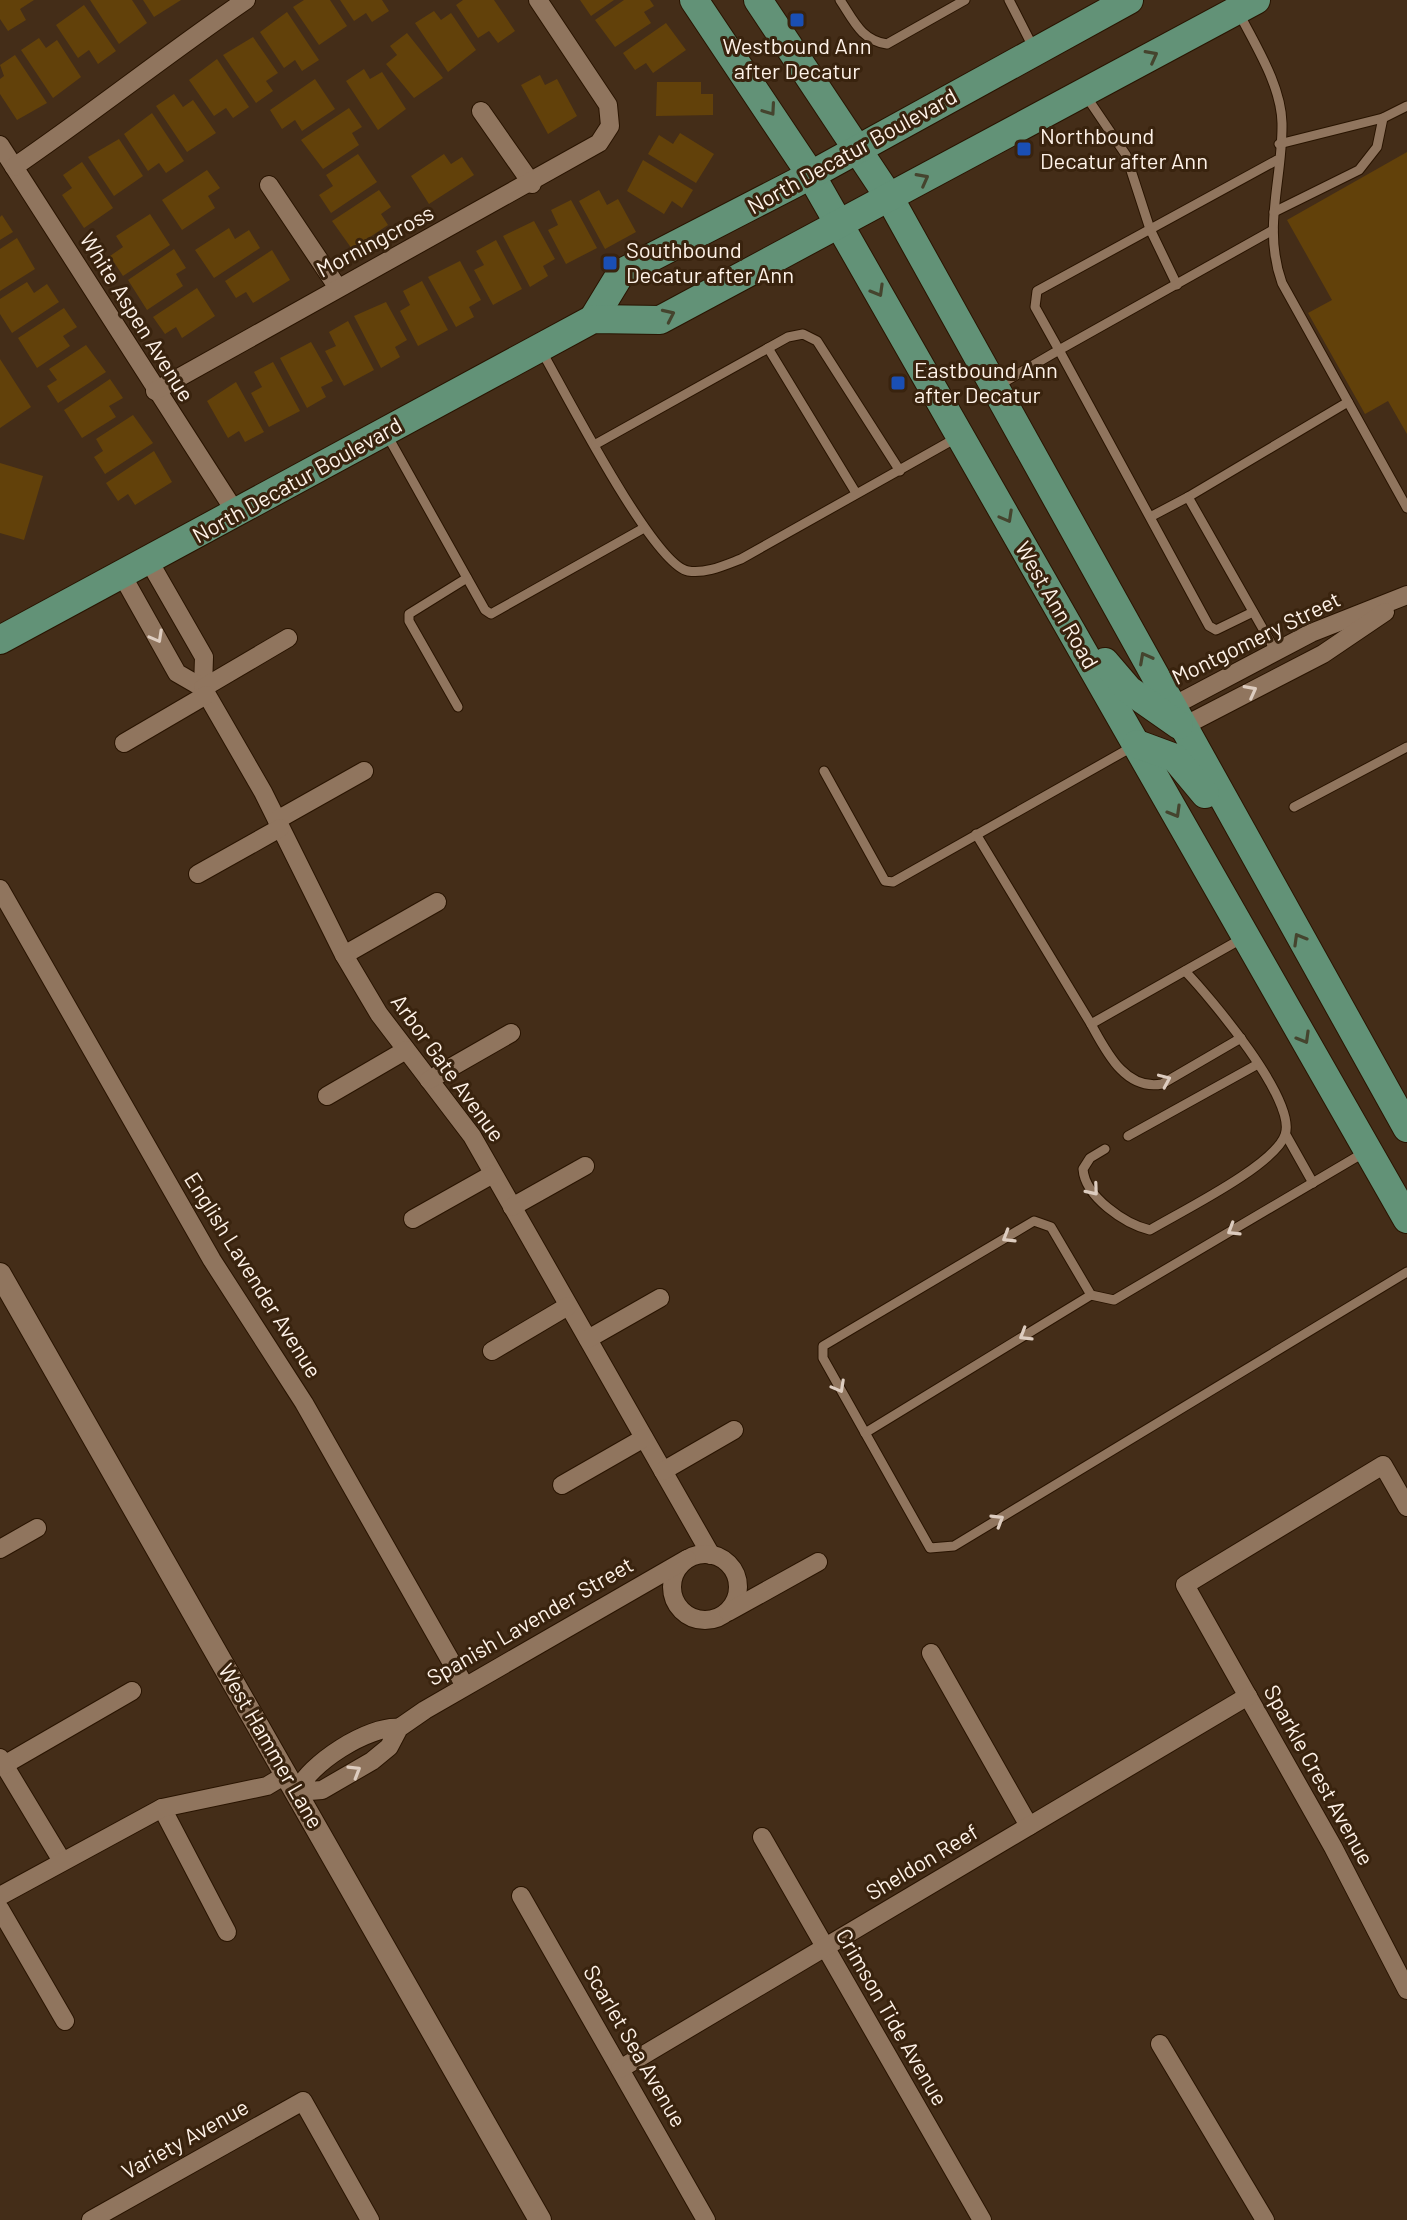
<svg xmlns="http://www.w3.org/2000/svg" width="1407" height="2220" font-family="Barlow,sans-serif">
<style>
.building{fill:#62410a}
.lines{fill:none;stroke-linecap:round;stroke-linejoin:round}
.service-casing{stroke:#291401;stroke-width:11}
.minor-casing{stroke:#291401;stroke-width:20}
.tertiary-casing{stroke:#291401;stroke-width:24}
.primary-casing{stroke:#291401;stroke-width:30}
.service{stroke:#90755e;stroke-width:9}
.minor{stroke:#90755e;stroke-width:18}
.tertiary{stroke:#90755e;stroke-width:22}
.primary{stroke:#629277;stroke-width:28}
.oneway{stroke:#45442e}
.oneway2{stroke:#ddccbf}
.transit-dot{fill:#1a4fb4;stroke:#39230e;stroke-width:3}
.labels{text-anchor:middle;stroke-width:6;stroke-linejoin:round;paint-order:stroke}
.poi-label{font-size:22px;fill:#fef2e8;stroke:#39230e;text-anchor:start}
.street-label{font-size:22px;fill:#fef2e8;stroke:#39230e}
</style>
<rect width="100%" height="100%" fill="#442d18"/>
<!-- building -->
<g class="building">
<polygon points="0,0 34,0 20,9 26,20 8,31 0,19"/>
<polygon points="90,0 132,0 147,23 119,44"/>
<polygon points="143,0 181,0 154,17"/>
<polygon points="304,0 330,0 347,26 319,45 293,7"/>
<polygon points="340,0 382,0 389,11 372,22 366,13 354,21"/>
<polygon points="463,0 494,0 515,31 498,43 489,31 478,38 456,5"/>
<polygon points="580,0 614,0 591,16"/>
<polygon points="624,0 650,0 654,6 644,12 651,23 615,47 595,20"/>
<polygon points="84,5 116,51 98,64 89,50 78,58 56,25"/>
<polygon points="434,11 441,20 451,13 476,50 448,72 415,23"/>
<polygon points="287,12 319,60 302,71 295,60 284,68 260,32"/>
<polygon points="666,23 686,50 653,73 646,63 635,70 623,53"/>
<polygon points="407,33 443,78 414,98 386,64 397,55 390,46"/>
<polygon points="253,37 278,73 266,81 273,91 256,103 223,55"/>
<polygon points="39,38 46,48 57,40 81,77 53,98 21,50"/>
<polygon points="15,55 47,103 17,120 0,94 0,79 4,76 0,65"/>
<polygon points="217,59 249,107 233,118 226,108 214,116 189,80"/>
<polygon points="364,69 370,79 382,72 406,109 378,130 346,81"/>
<polygon points="540,75 545,85 557,79 577,116 548,134 521,85"/>
<polygon points="315,79 335,109 302,131 295,120 282,129 270,110"/>
<polygon points="657,82 701,82 701,94 713,94 713,115 656,116"/>
<polygon points="174,94 183,107 193,100 216,133 187,152 156,106"/>
<polygon points="349,108 362,127 352,133 359,145 323,169 301,140"/>
<polygon points="152,113 184,161 166,173 159,163 148,171 124,134"/>
<polygon points="680,133 714,154 696,183 648,154 659,135 673,144"/>
<polygon points="119,139 143,176 114,196 88,157"/>
<polygon points="1407,152 1407,434 1388,401 1365,414 1308,313 1332,300 1287,220"/>
<polygon points="358,154 377,182 331,213 319,195 333,186 326,175"/>
<polygon points="444,154 451,164 462,157 474,175 429,204 411,176"/>
<polygon points="643,160 693,190 682,208 672,201 664,214 627,191"/>
<polygon points="82,162 113,208 84,228 62,195 72,188 63,175"/>
<polygon points="207,170 220,188 208,196 215,208 182,230 162,200"/>
<polygon points="379,190 391,207 381,214 388,225 352,249 332,221"/>
<polygon points="599,190 607,205 618,199 636,232 605,249 579,201"/>
<polygon points="571,200 597,248 566,264 548,230 558,225 551,210"/>
<polygon points="150,214 170,245 123,276 110,256 123,247 116,236"/>
<polygon points="2,215 13,232 0,240 0,217"/>
<polygon points="534,221 555,259 543,266 548,276 530,287 503,236"/>
<polygon points="229,228 235,239 249,230 260,248 214,278 195,250"/>
<polygon points="17,238 35,269 0,291 0,249"/>
<polygon points="496,240 522,289 493,305 474,270 484,265 476,251"/>
<polygon points="174,249 186,268 176,274 183,286 147,310 128,280"/>
<polygon points="272,250 290,280 253,303 246,292 236,298 225,281"/>
<polygon points="460,261 481,300 469,307 474,317 456,327 428,277"/>
<polygon points="422,281 448,330 418,346 400,311 410,305 403,291"/>
<polygon points="27,282 34,293 47,284 59,302 12,333 0,314 0,299"/>
<polygon points="197,288 215,316 182,338 176,327 165,334 153,317"/>
<polygon points="386,302 407,340 395,347 400,357 381,368 354,316"/>
<polygon points="64,308 77,327 63,336 70,346 37,368 18,338"/>
<polygon points="348,321 374,370 344,386 325,351 336,346 329,332"/>
<polygon points="311,342 333,381 321,387 326,397 307,408 280,358"/>
<polygon points="86,345 106,372 58,403 47,386 57,380 49,369"/>
<polygon points="0,359 31,407 0,428"/>
<polygon points="273,362 300,411 269,427 251,393 262,387 254,372"/>
<polygon points="110,379 123,398 109,406 116,417 82,438 64,410"/>
<polygon points="236,382 264,432 245,442 239,431 228,438 207,401"/>
<polygon points="133,415 153,443 105,474 94,457 103,451 96,439"/>
<polygon points="154,451 172,482 135,505 128,494 118,501 106,483"/>
<polygon points="0,463 43,476 24,540 0,533"/>
</g>
<g class="lines">
<!-- service casing -->
<g class="service-casing">
<g id="service">
<path d="M840,0c14,21 21,40 47,44l78,-44"/>
<polyline points="1009,0 1033,47"/>
<path d="M1239,13c17,34 42,72 43,110 1,56 -20,104 0,160l125,225"/>
<polyline points="1086,96 1126,155 1150,229 1177,285"/>
<polyline points="1279,144 1383,118 1407,106"/>
<polyline points="1274,212 1359,170 1377,147 1383,118"/>
<polyline points="768,348 856,493"/>
<path d="M541,350c22,38 112,215 147,221 18,3 37,-6 53,-12l217,-122"/>
<polyline points="999,385 1059,350 1035,307 1037,291 1277,160"/>
<polyline points="387,435 485,610 491,614 644,528"/>
<polyline points="596,444 788,337 803,334 817,341 900,471"/>
<polyline points="1188,497 1348,402"/>
<polyline points="1152,516 1188,497 1276,652"/>
<polyline points="1253,612 1216,630 1209,626 1059,350 1273,230"/>
<polyline points="458,707 409,621 409,614 467,578"/>
<polyline points="824,771 885,881 893,882 1132,747"/>
<polyline points="1294,807 1407,747"/>
<polyline points="976,834 1091,1024 1243,938"/>
<path d="M1091,1024c15,27 34,67 71,60l79,-46"/>
<polyline points="1286,1135 1313,1183"/>
<polyline points="1128,1136 1258,1064"/>
<path d="M1105,1149l-15,9 -7,11c2,28 42,55 67,61 30,-18 124,-64 135,-95 13,-34 -76,-139 -100,-164"/>
<polyline points="1365,1152 1114,1300 1091,1295 1051,1227 1034,1221 823,1346 823,1358 930,1548 954,1546 1407,1272"/>
<polyline points="865,1433 1091,1295"/>
</g>
</g>
<!-- minor casing -->
<g class="minor-casing">
<g id="minor">
<polyline points="481,111 532,184"/>
<polyline points="0,145 236,513"/>
<path d="M14,167c79,-54 153,-113 232,-167"/>
<polyline points="269,185 338,288"/>
<polyline points="155,391 599,143 610,126 608,105 538,0"/>
<polyline points="149,561 204,657 203,688 263,792 344,955 379,1014 472,1136 711,1555"/>
<polyline points="122,575 177,673 203,688"/>
<polyline points="203,688 288,638"/>
<polyline points="1171,707 1311,633 1407,595"/>
<polyline points="1182,727 1323,654 1385,612"/>
<polyline points="124,743 206,695"/>
<polyline points="277,820 364,771"/>
<polyline points="198,874 280,828"/>
<polyline points="0,889 212,1260 304,1403 465,1686"/>
<polyline points="344,955 437,902"/>
<polyline points="429,1080 511,1033"/>
<polyline points="327,1096 406,1050"/>
<polyline points="512,1207 585,1166"/>
<polyline points="413,1219 493,1174"/>
<polyline points="588,1339 660,1298"/>
<polyline points="492,1351 568,1306"/>
<polyline points="663,1471 734,1430"/>
<polyline points="562,1485 644,1438"/>
<polyline points="1407,1507 1383,1465 1185,1585 1333,1847 1407,1990"/>
<polyline points="0,1549 37,1528"/>
<circle cx="705" cy="1587" r="33"/>
<polyline points="728,1612 818,1562"/>
<polyline points="931,1653 1029,1826"/>
<path d="M399,1728c-30,-3 -91,36 -102,64l25,-2 50,-29 17,-14 10,-19 26,-18 262,-151"/>
<polyline points="0,1758 62,1861"/>
<polyline points="4,1765 132,1691"/>
<polyline points="162,1808 227,1932"/>
<polyline points="762,1837 982,2220"/>
<polyline points="0,1896 162,1808 267,1786 287,1774"/>
<polyline points="521,1896 706,2220"/>
<polyline points="0,1909 65,2021"/>
<polyline points="1160,2044 1265,2220"/>
<polyline points="620,2069 1248,1696"/>
<polyline points="91,2220 303,2101 370,2220"/>
</g>
</g>
<!-- tertiary casing -->
<g class="tertiary-casing">
<polyline id="tertiary" points="0,1274 540,2220"/>
</g>
<!-- primary casing -->
<g class="primary-casing">
<g id="primary">
<polyline points="694,0 811,175 1407,1219"/>
<polyline points="758,0 889,197 1407,1128"/>
<polyline points="593,319 621,273 811,175 1129,0"/>
<polyline points="0,640 593,319 660,320 1256,0"/>
<polyline points="1105,662 1129,690 1179,725"/>
<polyline points="1137,744 1175,758 1205,794"/>
</g>
</g>
<!-- service -->
<use href="#service" class="service"/>
<!-- minor -->
<use href="#minor" class="minor"/>
<!-- tertiary -->
<use href="#tertiary" class="tertiary"/>
<!-- primary -->
<use href="#primary" class="primary"/>
</g>
<!-- one-way arrows -->
<defs><path id="oneway-chevron" d="M-2-3.5L2.5 0L-2 3.5" fill="none" stroke-width="1.6" stroke-linecap="round" stroke-linejoin="round" transform="scale(2)"/></defs>
<g class="oneway">
<use href="#oneway-chevron" transform="translate(1152 56) rotate(-28)"/>
<use href="#oneway-chevron" transform="translate(770 110) rotate(55)"/>
<use href="#oneway-chevron" transform="translate(923 179) rotate(-28)"/>
<use href="#oneway-chevron" transform="translate(878 291) rotate(60)"/>
<use href="#oneway-chevron" transform="translate(669 315) rotate(-25)"/>
<use href="#oneway-chevron" transform="translate(1007 517) rotate(61)"/>
<use href="#oneway-chevron" transform="translate(1145 658) rotate(-118)"/>
<use href="#oneway-chevron" transform="translate(1175 812) rotate(60)"/>
<use href="#oneway-chevron" transform="translate(1299 939) rotate(-120)"/>
<use href="#oneway-chevron" transform="translate(1304 1038) rotate(60)"/>
</g>
<g class="oneway2">
<use href="#oneway-chevron" transform="translate(157 637) rotate(61)"/>
<use href="#oneway-chevron" transform="translate(1251 691) rotate(-28)"/>
<use href="#oneway-chevron" transform="translate(1165 1080) rotate(-24)"/>
<use href="#oneway-chevron" transform="translate(1093 1190) rotate(50)"/>
<use href="#oneway-chevron" transform="translate(1233 1230) rotate(149)"/>
<use href="#oneway-chevron" transform="translate(1008 1237) rotate(149)"/>
<use href="#oneway-chevron" transform="translate(1025 1335) rotate(149)"/>
<use href="#oneway-chevron" transform="translate(839 1387) rotate(61)"/>
<use href="#oneway-chevron" transform="translate(998 1520) rotate(-31)"/>
<use href="#oneway-chevron" transform="translate(355 1771) rotate(-31)"/>
</g>
<!-- markers -->
<g class="transit-dot">
<rect x="789" y="12" width="16" height="16" rx="4"/>
<rect x="1016" y="141" width="16" height="16" rx="4"/>
<rect x="602" y="255" width="16" height="16" rx="4"/>
<rect x="890" y="375" width="16" height="16" rx="4"/>
</g>
<g class="labels">
<!-- poi labels -->
<g class="poi-label">
<text x="797" y="54" text-anchor="middle">Westbound Ann<tspan x="797" dy="25">after Decatur</tspan></text>
<text x="1040" y="144">Northbound<tspan x="1040" dy="25">Decatur after Ann</tspan></text>
<text x="626" y="258">Southbound<tspan x="626" dy="25">Decatur after Ann</tspan></text>
<text x="914" y="378">Eastbound Ann<tspan x="914" dy="25">after Decatur</tspan></text>
</g>
<!-- street labels -->
<g class="street-label">
<text transform="translate(852 151) rotate(-29)" y="8">North Decatur Boulevard</text>
<text transform="translate(375 241) rotate(-28)" y="8">Morningcross</text>
<text transform="translate(137 317) rotate(58)" y="8">White Aspen Avenue</text>
<text transform="translate(297 480) rotate(-29)" y="8">North Decatur Boulevard</text>
<text transform="translate(1057 605) rotate(60)" y="8">West Ann Road</text>
<text transform="translate(1256 638) rotate(-26)" y="8">Montgomery Street</text>
<text transform="translate(448 1068) rotate(54)" y="8">Arbor Gate Avenue</text>
<text transform="translate(253 1275) rotate(58)" y="8">English Lavender Avenue</text>
<text transform="translate(530 1621) rotate(-30)" y="8">Spanish Lavender Street</text>
<text transform="translate(271 1746) rotate(60)" y="8">West Hammer Lane</text>
<text transform="translate(1319 1775) rotate(61)" y="8">Sparkle Crest Avenue</text>
<text transform="translate(922 1862) rotate(-31)" y="8">Sheldon Reef</text>
<text transform="translate(892 2017) rotate(60)" y="8">Crimson Tide Avenue</text>
<text transform="translate(635 2046) rotate(60)" y="8">Scarlet Sea Avenue</text>
<text transform="translate(185 2139) rotate(-29)" y="8">Variety Avenue</text>
</g>
</g>
</svg>
